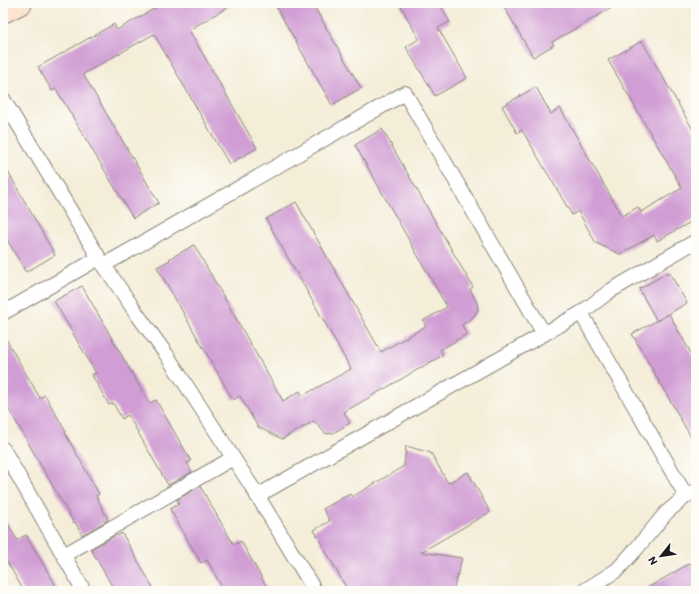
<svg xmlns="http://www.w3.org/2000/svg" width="699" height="594" font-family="Itim,sans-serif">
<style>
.building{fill:#d09dd4}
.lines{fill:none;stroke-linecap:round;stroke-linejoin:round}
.lane-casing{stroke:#88847a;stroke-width:16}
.secondary-casing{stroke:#88847a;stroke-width:24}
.lane{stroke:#fff;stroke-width:14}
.secondary{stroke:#fde4d1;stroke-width:22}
</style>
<rect width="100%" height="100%" fill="#fdfcf7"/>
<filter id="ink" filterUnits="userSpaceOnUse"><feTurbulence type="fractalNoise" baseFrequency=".025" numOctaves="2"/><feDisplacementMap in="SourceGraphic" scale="8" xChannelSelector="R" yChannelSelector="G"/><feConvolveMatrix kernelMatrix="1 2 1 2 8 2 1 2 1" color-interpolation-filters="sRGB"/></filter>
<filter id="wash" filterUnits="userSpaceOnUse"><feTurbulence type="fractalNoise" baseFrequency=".012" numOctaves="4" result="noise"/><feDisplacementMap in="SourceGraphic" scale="16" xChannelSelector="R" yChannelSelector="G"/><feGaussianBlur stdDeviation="0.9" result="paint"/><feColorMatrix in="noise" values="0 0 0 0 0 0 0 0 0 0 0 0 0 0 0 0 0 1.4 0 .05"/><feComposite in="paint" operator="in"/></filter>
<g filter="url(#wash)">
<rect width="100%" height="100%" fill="#f4edd8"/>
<g id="blocks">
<!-- building -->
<g class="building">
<polygon points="164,3 235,3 189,30 257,148 229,164 154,34 83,74 159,203 133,218 56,89 52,91 38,67 114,24 117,30"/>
<polygon points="274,3 312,3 361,88 332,105"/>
<polygon points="399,3 439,3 450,22 438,28 467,78 435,96 406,47 419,39"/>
<polygon points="502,3 620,3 552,42 554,45 533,57"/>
<polygon points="642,41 696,135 696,219 657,241 654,235 620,254 596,243 578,211 572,215 522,130 517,133 502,106 536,87 551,114 560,108 622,216 638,207 641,212 682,188 608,60"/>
<polygon points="382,129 473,287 470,289 477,303 478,310 473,317 462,325 467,334 440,350 443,355 344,412 350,423 333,433 326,434 314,421 282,439 258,427 240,396 233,400 157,267 170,260 169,259 194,245 283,401 300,391 302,396 351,369 266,219 296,202 381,352 426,326 423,321 447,307 355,145"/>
<polygon points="3,163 55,255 26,272 3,233"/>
<polygon points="669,272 687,303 657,321 639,289"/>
<polygon points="82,286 149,403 156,400 191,461 187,463 192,472 168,485 128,415 122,419 113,403 109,405 92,375 96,373 54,301"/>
<polygon points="669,314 696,362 696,446 632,334"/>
<polygon points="3,334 40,398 45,395 66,432 65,433 99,494 96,496 108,520 82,535 75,522 74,523 3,399"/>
<polygon points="406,446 431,453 448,483 468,472 490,512 421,552 462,558 453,591 348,591 314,530 330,521 323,509 350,494 352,497 404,466"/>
<polygon points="200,486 234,545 241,541 269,591 224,591 207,560 201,563 170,509 179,504 177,500"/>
<polygon points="3,515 17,540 26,535 59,591 24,591 3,555"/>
<polygon points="122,533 155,591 115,591 91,549 116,535 117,536"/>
<polygon points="690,563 696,573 696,591 642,591"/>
</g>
</g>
</g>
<g filter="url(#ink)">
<use href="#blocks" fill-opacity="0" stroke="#88847a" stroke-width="1"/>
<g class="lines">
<!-- lane casing -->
<g class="lane-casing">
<g id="lane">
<polyline points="3,99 99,258 137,314 166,354 254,490 315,591"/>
<polyline points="104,265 405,93 544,334"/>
<polyline points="3,313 99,258"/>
<polyline points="581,313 686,496"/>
<polyline points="3,449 84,591"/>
<polyline points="257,496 581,313 610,291 696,241"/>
<polyline points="64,555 233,458"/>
<polyline points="584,591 617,570 637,548 666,513 686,496 696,491"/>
</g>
</g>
<!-- secondary casing -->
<g class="secondary-casing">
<polyline id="secondary" points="3,12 21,3"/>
</g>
<!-- lane -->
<use href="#lane" class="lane"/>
<!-- secondary -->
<use href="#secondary" class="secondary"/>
</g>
</g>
<!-- margin -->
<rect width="699" height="594" fill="none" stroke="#fdfcf7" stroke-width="16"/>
<!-- north arrow -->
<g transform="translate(661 556) rotate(240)" stroke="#fdfcf7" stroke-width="3" paint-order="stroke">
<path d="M0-3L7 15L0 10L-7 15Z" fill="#1c1c1c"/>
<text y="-6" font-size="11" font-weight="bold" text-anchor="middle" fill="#1c1c1c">N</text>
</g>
</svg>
